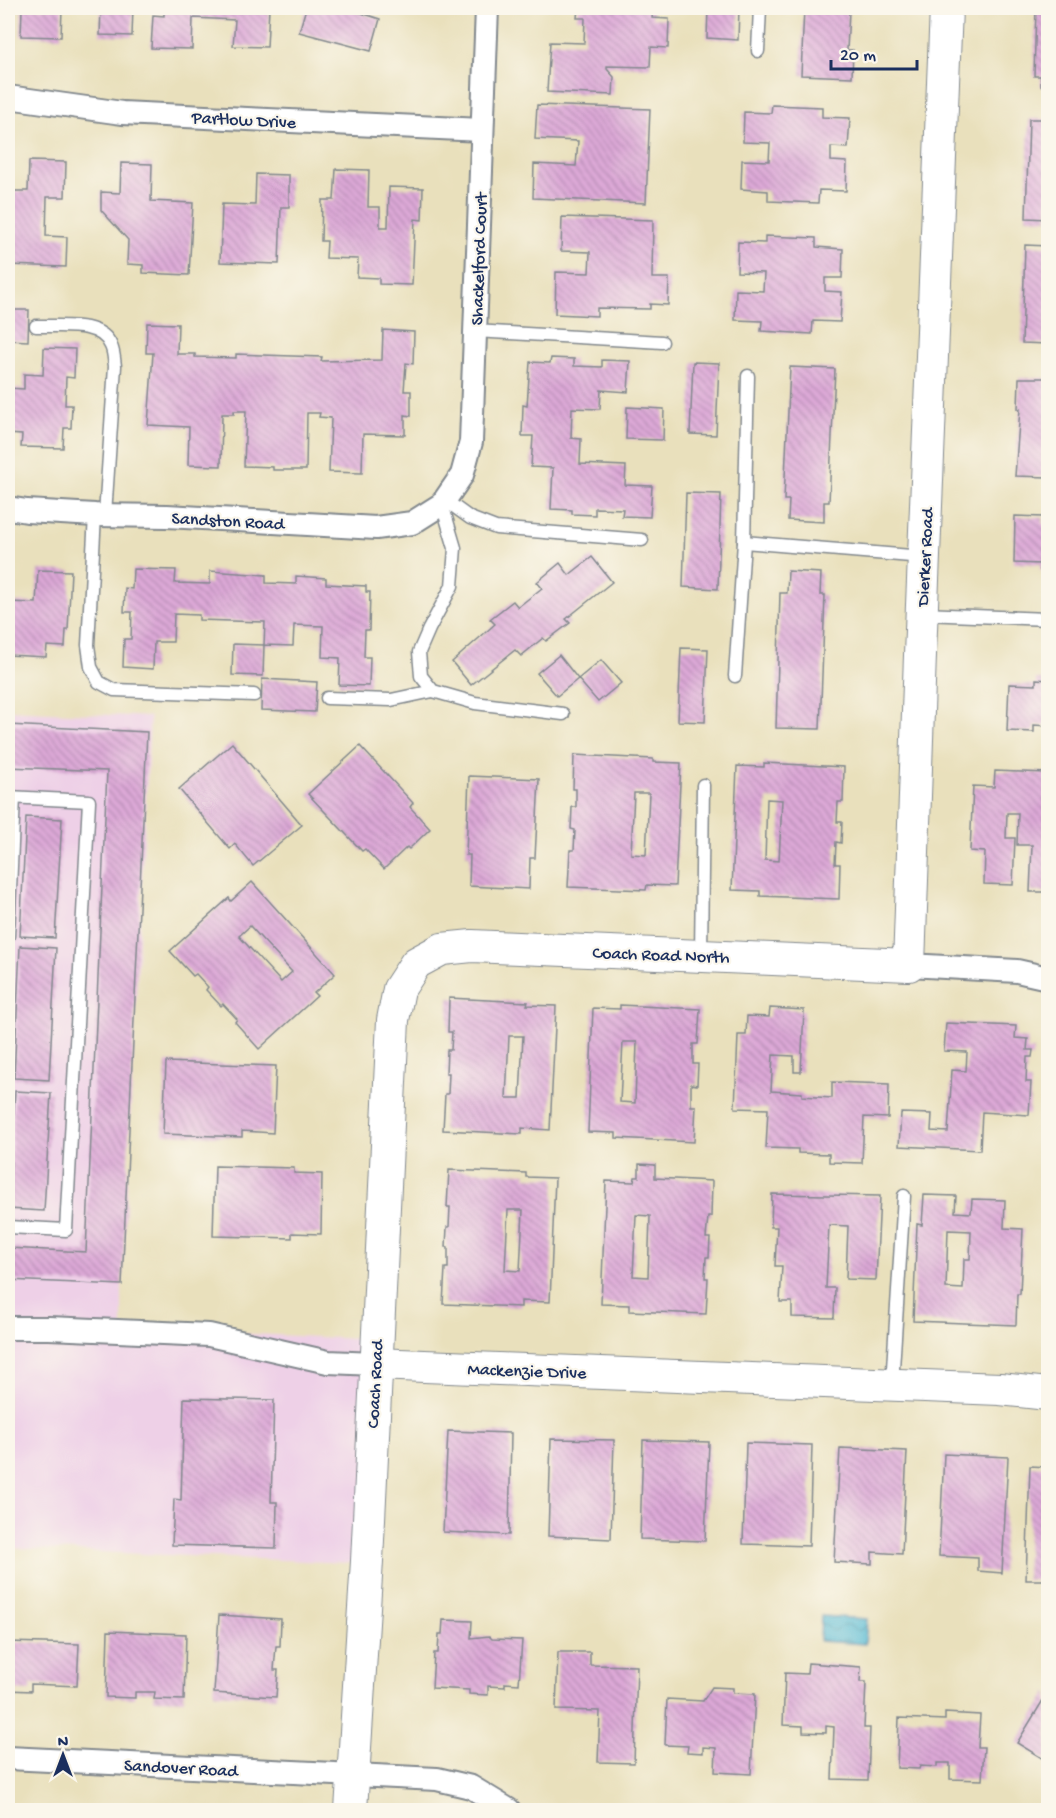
<svg xmlns="http://www.w3.org/2000/svg" width="1056" height="1818" font-family="'Gochi Hand',sans-serif">
<style>
.built{fill:#eed0e7}
.water{fill:url(#water-waves);stroke:#387498;stroke-width:1.5}
.building{fill:url(#building-back-hatch);fill-rule:evenodd}
.lines{fill:none;stroke-linecap:round;stroke-linejoin:round}
.lane-casing{stroke:#82888d;stroke-width:15}
.street-casing{stroke:#82888d;stroke-width:26}
.secondary-casing{stroke:#82888d;stroke-width:34}
.lane{stroke:#fff;stroke-width:12}
.street{stroke:#fff;stroke-width:22}
.secondary{stroke:#fff;stroke-width:32}
.labels{text-anchor:middle;stroke-width:4.5;stroke-linejoin:round;paint-order:stroke}
.street-label{font-size:18px;fill:#1b2f5e;stroke:#fbf7ec}
</style>
<defs>
<pattern id="water-waves" width="16" height="10" patternUnits="userSpaceOnUse" patternTransform="scale(1.5)"><rect width="16" height="10" fill="#55bad3"/><path d="M0 5q4-4 8 0t8 0" fill="none" stroke="#4698ae"/></pattern>
<pattern id="building-back-hatch" width="6" height="6" patternUnits="userSpaceOnUse" patternTransform="scale(1.5)"><rect width="6" height="6" fill="#dda9d7"/><path d="M-1 5l2 2M0 0l6 6M5-1l2 2" fill="none" stroke="#b28ab2"/></pattern>
</defs>
<rect width="100%" height="100%" fill="#fbf7ec"/>
<filter id="ink" filterUnits="userSpaceOnUse"><feTurbulence type="fractalNoise" baseFrequency=".0167" numOctaves="2"/><feDisplacementMap in="SourceGraphic" scale="12" xChannelSelector="R" yChannelSelector="G"/><feConvolveMatrix kernelMatrix="1 2 1 2 8 2 1 2 1" color-interpolation-filters="sRGB"/></filter>
<filter id="wash" filterUnits="userSpaceOnUse"><feTurbulence type="fractalNoise" baseFrequency=".008" numOctaves="4" result="noise"/><feDisplacementMap in="SourceGraphic" scale="24" xChannelSelector="R" yChannelSelector="G"/><feGaussianBlur stdDeviation="1.35" result="paint"/><feColorMatrix in="noise" values="0 0 0 0 0 0 0 0 0 0 0 0 0 0 0 0 0 1.4 0 .05"/><feComposite in="paint" operator="in"/></filter>
<g filter="url(#wash)">
<rect width="100%" height="100%" fill="#e9e0bc"/>
<!-- built -->
<polygon class="built" points="8,710 150,717 122,1285 122,1328 380,1340 370,1564 8,1548"/>
<!-- water -->
<polygon class="water" points="821,1616 867,1619 865,1644 820,1641"/>
<g id="blocks">
<!-- building -->
<g class="building">
<polygon points="22,8 62,8 61,37 21,36"/>
<polygon points="101,8 133,8 132,36 100,35"/>
<polygon points="164,8 269,8 267,47 233,46 235,20 193,18 192,49 151,48 153,15 164,16"/>
<polygon points="306,8 356,8 355,11 380,19 371,51 299,32"/>
<polygon points="578,8 653,8 652,18 669,19 668,48 651,47 650,67 607,66 607,69 614,77 613,95 547,92 550,42 584,43 585,18 577,18"/>
<polygon points="708,8 739,8 738,40 707,38"/>
<polygon points="804,8 855,8 855,11 849,11 847,50 853,50 852,77 801,75"/>
<polygon points="1036,8 1048,8 1048,87 1041,86 1041,76 1034,76"/>
<polygon points="537,105 650,109 646,203 533,198 534,164 576,166 578,141 535,139"/>
<polygon points="772,105 822,107 822,117 850,118 848,148 831,147 831,161 847,162 846,191 819,190 818,203 768,201 768,191 741,189 742,160 769,161 770,143 743,142 744,112 771,113"/>
<polygon points="1029,119 1048,119 1048,219 1026,218"/>
<polygon points="29,161 66,162 65,197 47,197 46,236 67,237 66,267 8,265 8,180 13,180 12,191 28,191"/>
<polygon points="121,163 152,164 151,201 193,203 189,275 143,273 143,265 127,264 128,240 101,210 101,192 120,193"/>
<polygon points="336,169 369,170 368,207 380,207 380,227 388,227 389,187 423,188 422,220 415,219 412,285 379,284 379,278 357,277 358,259 326,258 327,241 321,241 322,200 334,200"/>
<polygon points="256,174 289,175 289,207 281,207 279,264 220,262 222,204 255,205"/>
<polygon points="562,217 653,220 652,278 669,278 668,305 650,304 650,309 597,308 597,316 555,314 556,272 589,273 590,252 561,251"/>
<polygon points="765,236 816,238 816,247 843,249 842,278 825,278 825,291 842,292 840,322 813,321 812,334 761,331 762,321 735,320 736,290 763,291 764,273 737,272 738,242 765,243"/>
<polygon points="1025,245 1048,246 1048,344 1022,343"/>
<polygon points="8,310 29,310 28,341 8,340"/>
<polygon points="147,323 178,324 177,354 195,354 195,357 236,358 236,354 322,357 321,361 382,360 383,330 414,332 413,364 406,363 404,391 411,391 411,416 405,415 405,435 363,434 362,473 329,472 331,418 319,417 320,413 307,413 306,470 273,470 273,467 244,466 246,411 234,411 234,414 222,414 221,466 188,465 189,427 148,425 153,353 146,353"/>
<polygon points="44,348 75,349 74,378 66,377 65,405 72,405 71,428 64,428 63,448 21,447 22,435 8,434 8,388 24,389 24,374 43,375"/>
<polygon points="551,358 574,359 574,366 602,367 602,360 630,361 628,392 601,390 600,409 572,408 571,438 581,439 580,464 626,466 625,485 652,486 650,517 622,516 623,509 595,508 595,515 572,514 572,510 551,509 553,468 531,467 533,436 522,436 523,405 527,406 530,362 550,363"/>
<polygon points="693,362 719,363 716,435 690,434"/>
<polygon points="790,367 835,369 829,502 824,502 824,522 788,520 789,500 784,500"/>
<polygon points="1019,378 1048,378 1048,477 1015,476 1020,409 1018,409"/>
<polygon points="627,407 664,409 663,440 626,439"/>
<polygon points="686,493 721,494 718,589 683,587"/>
<polygon points="1015,516 1043,517 1042,524 1048,524 1048,570 1040,570 1041,564 1014,563"/>
<polygon points="592,557 612,582 566,619 570,623 546,641 543,638 521,656 515,650 471,685 452,662 495,624 490,619 513,601 518,607 542,588 537,582 560,563 569,575"/>
<polygon points="133,569 176,570 175,583 210,584 210,571 266,575 266,583 296,584 296,576 326,578 326,584 366,586 366,592 370,592 369,630 365,630 364,657 370,657 369,686 339,685 340,658 322,657 323,626 294,625 293,646 264,645 263,676 232,675 233,644 264,645 265,622 199,620 199,615 174,614 173,642 154,642 153,669 123,667 124,639 131,639 132,612 124,612 125,588 132,589"/>
<polygon points="38,570 71,571 68,630 66,630 65,647 47,646 46,657 8,655 8,602 36,603"/>
<polygon points="788,571 821,573 820,595 825,595 820,729 776,728 780,593 787,593"/>
<polygon points="681,648 708,649 705,722 678,721"/>
<polygon points="559,655 578,679 601,660 621,683 598,702 578,679 557,696 537,673"/>
<polygon points="262,679 317,682 315,712 261,710"/>
<polygon points="1036,679 1048,680 1048,726 1034,725 1034,732 1007,731 1009,684 1036,685"/>
<polygon points="8,725 147,732 122,1285 8,1280 8,1248 86,1252 107,771 8,767"/>
<polygon points="232,743 302,825 253,866 235,844 230,849 179,789"/>
<polygon points="360,746 413,803 410,807 430,829 409,849 407,847 384,869 365,849 362,851 308,794"/>
<path d="M574,755l79,4v3l28,1 -6,123 -28,-1 -1,5 -78,-3 2,-37h4l1,-20 -4,-1 1,-22h4v-18h-3zM634,793h15l-3,62 -15,-1z"/>
<path d="M764,763l80,4 -1,35h-5l-1,20h5l-1,21 -5,-1 -1,22h5l-1,35 -79,-3v-5l-28,-1 5,-124 27,1zM767,799l15,1 -3,61 -14,-1z"/>
<polygon points="995,771 1048,773 1048,892 1030,892 1032,845 1017,845 1018,813 1007,813 1006,838 1015,838 1013,885 984,884 985,852 970,851 973,786 994,787"/>
<polygon points="469,776 539,779 535,858 530,858 529,889 469,886 470,855 466,855"/>
<polygon points="26,817 62,819 55,938 20,936"/>
<path d="M252,882l83,92 -21,19 3,3 -58,53 -24,-27 2,-3 -14,-15 -2,2 -15,-16 2,-3 -12,-13 -3,2 -23,-25 59,-53 2,3zM250,926l42,46 -11,10 -42,-46z"/>
<polygon points="20,946 56,948 49,1080 14,1078"/>
<path d="M449,998l79,4 -1,3 29,1 -6,124 -28,-2v6l-79,-4 2,-36h3l1,-21h-3l1,-23h4l1,-18h-4zM509,1036h14l-3,62h-14z"/>
<path d="M620,1005l80,4 -2,35h-5v20h5l-1,21 -6,-1v22h5l-2,36 -78,-4v-5l-28,-1 5,-124 27,1zM623,1042h14l-2,61 -15,-1z"/>
<polygon points="770,1008 804,1010 801,1072 794,1072 794,1056 773,1055 771,1091 802,1093 802,1096 832,1098 832,1082 889,1084 888,1118 864,1117 862,1163 829,1162 829,1154 798,1153 798,1149 766,1148 768,1109 735,1108 738,1035 746,1035 747,1016 769,1017"/>
<polygon points="946,1023 1016,1026 1015,1038 1028,1039 1027,1050 1033,1050 1032,1057 1027,1057 1026,1082 1031,1082 1029,1115 982,1112 980,1150 899,1146 901,1113 932,1114 931,1131 948,1132 952,1070 966,1071 967,1052 944,1051"/>
<polygon points="166,1062 276,1066 273,1133 242,1131 242,1137 163,1134"/>
<polygon points="15,1091 51,1093 44,1211 8,1209"/>
<path d="M639,1164l16,1v13l57,3 -1,36h-3l-2,21h4l-1,19h-3l-1,21h3l-2,36 -77,-3v-6l-28,-1 5,-123 28,1 1,-5h4zM636,1215l14,1 -2,61 -15,-1z"/>
<polygon points="215,1166 294,1168 294,1173 322,1174 321,1234 292,1233 292,1238 213,1236"/>
<path d="M449,1170l77,3v4l29,1 -5,124 -29,-1v6l-78,-3 2,-36h3v-21h-2l1,-20h2l1,-20h-3zM508,1210h15l-3,61 -15,-1z"/>
<polygon points="772,1194 880,1196 876,1280 846,1279 848,1226 829,1225 826,1288 835,1288 834,1318 792,1317 792,1302 780,1302 782,1266 775,1266 777,1227 771,1227"/>
<path d="M924,1195l32,1 -1,16 16,1 1,-14 33,1 -1,28 19,1 -3,65h-3l-1,31 -103,-4 4,-97 5,1zM948,1230l23,1 -1,28h-6l-1,30 -17,-1z"/>
<polygon points="184,1398 274,1400 271,1502 277,1502 276,1548 172,1545 174,1499 181,1500"/>
<polygon points="448,1431 511,1433 509,1535 443,1532"/>
<polygon points="551,1439 614,1440 611,1539 548,1536"/>
<polygon points="643,1440 709,1442 705,1541 640,1539"/>
<polygon points="746,1443 812,1445 809,1546 743,1544"/>
<polygon points="840,1448 907,1451 902,1554 872,1552 872,1564 834,1562"/>
<polygon points="944,1454 1008,1457 1002,1573 978,1571 978,1558 939,1556"/>
<polygon points="1030,1466 1048,1467 1048,1580 1026,1580"/>
<polygon points="219,1615 281,1619 280,1646 276,1646 274,1670 278,1670 276,1697 214,1693"/>
<polygon points="443,1620 472,1621 471,1638 489,1636 492,1639 522,1640 519,1684 505,1683 505,1687 488,1686 488,1695 469,1694 469,1690 432,1688 434,1653 438,1653 439,1634 442,1634"/>
<polygon points="108,1631 186,1634 184,1700 154,1699 155,1692 135,1692 135,1698 106,1697"/>
<polygon points="8,1642 79,1644 77,1686 31,1684 31,1691 8,1690"/>
<polygon points="558,1652 590,1652 590,1665 637,1666 634,1763 598,1762 600,1711 556,1710"/>
<polygon points="808,1663 861,1667 860,1682 866,1682 864,1728 870,1728 868,1780 832,1779 834,1727 826,1726 826,1733 803,1732 803,1726 783,1725 785,1673 807,1674"/>
<polygon points="712,1687 733,1688 733,1693 755,1694 751,1774 715,1772 716,1748 703,1747 703,1753 687,1752 688,1746 665,1745 667,1699 703,1701"/>
<polygon points="1048,1692 1048,1755 1045,1760 1017,1743"/>
<polygon points="945,1713 980,1715 978,1747 984,1747 982,1780 950,1779 950,1763 937,1763 937,1767 920,1766 919,1769 897,1768 899,1718 945,1720"/>
</g>
</g>
</g>
<g filter="url(#ink)">
<use href="#blocks" fill-opacity="0" stroke="#82888d" stroke-width="1.5"/>
<g class="lines">
<!-- lane casing -->
<g class="lane-casing">
<g id="lane">
<polyline points="758,51 760,8"/>
<path d="M36,326c23,1 65,-6 75,20 3,6 3,14 4,20l-10,149"/>
<polyline points="475,331 662,342"/>
<polyline points="445,500 470,518 496,528 642,540"/>
<polyline points="442,504 455,548 452,586 429,629 419,652 421,676 433,691 475,703 563,714"/>
<polyline points="95,515 88,645 91,667 99,682 114,690 254,695"/>
<polyline points="744,542 748,376"/>
<polyline points="923,614 1048,619"/>
<polyline points="735,676 744,542 923,557"/>
<polyline points="327,698 391,700 433,691"/>
<polyline points="8,797 89,801 66,1230 8,1227"/>
<polyline points="8,936 14,797"/>
<polyline points="701,954 703,785"/>
<polyline points="892,1384 904,1196"/>
</g>
</g>
<!-- street casing -->
<g class="street-casing">
<g id="street">
<polyline points="8,97 122,113 482,130"/>
<polyline points="8,508 27,511 95,515 167,516 376,528 412,523 442,504 462,475 471,442 487,8"/>
<polyline points="909,965 1017,971 1048,978"/>
<polyline points="8,1328 49,1328 209,1335 328,1362 375,1364"/>
<polyline points="8,1758 437,1779 471,1787 509,1810"/>
</g>
</g>
<!-- secondary casing -->
<g class="secondary-casing">
<g id="secondary">
<polyline points="375,1364 1000,1389 1048,1394"/>
<polyline points="351,1810 367,1561 393,1020 399,989 416,963 442,949 472,946 909,965 920,655 946,8"/>
</g>
</g>
<!-- lane -->
<use href="#lane" class="lane"/>
<!-- street -->
<use href="#street" class="street"/>
<!-- secondary -->
<use href="#secondary" class="secondary"/>
</g>
</g>
<g class="labels">
<!-- street labels -->
<g class="street-label">
<text transform="translate(244 119) rotate(3)" y="6">Partlow Drive</text>
<text transform="translate(478 259) rotate(-88)" y="6">Shackelford Court</text>
<text transform="translate(228 520) rotate(3)" y="6">Sandston Road</text>
<text transform="translate(924 557) rotate(-87)" y="6">Dierker Road</text>
<text transform="translate(661 954) rotate(2)" y="6">Coach Road North</text>
<text transform="translate(527 1370) rotate(2)" y="6">Mackenzie Drive</text>
<text transform="translate(374 1384) rotate(-87)" y="6">Coach Road</text>
<text transform="translate(181 1767) rotate(3)" y="6">Sandover Road</text>
</g>
</g>
<!-- margin -->
<rect width="1056" height="1818" fill="none" stroke="#fbf7ec" stroke-width="30"/>
<!-- north arrow -->
<g transform="translate(63 1755)" stroke="#fbf7ec" stroke-width="4.5" paint-order="stroke">
<path d="M0-4.5L10 22L0 15L-10 22Z" fill="#1b2f5e"/>
<text y="-9" font-size="16" font-weight="bold" text-anchor="middle" fill="#1b2f5e">N</text>
</g>
<!-- scale -->
<path d="M831 60v9h86v-9" fill="none" stroke="#1b2f5e" stroke-width="3"/>
<text x="840" y="60" font-size="18" fill="#1b2f5e" stroke="#fbf7ec" stroke-width="4.5" paint-order="stroke">20 m</text>
</svg>
